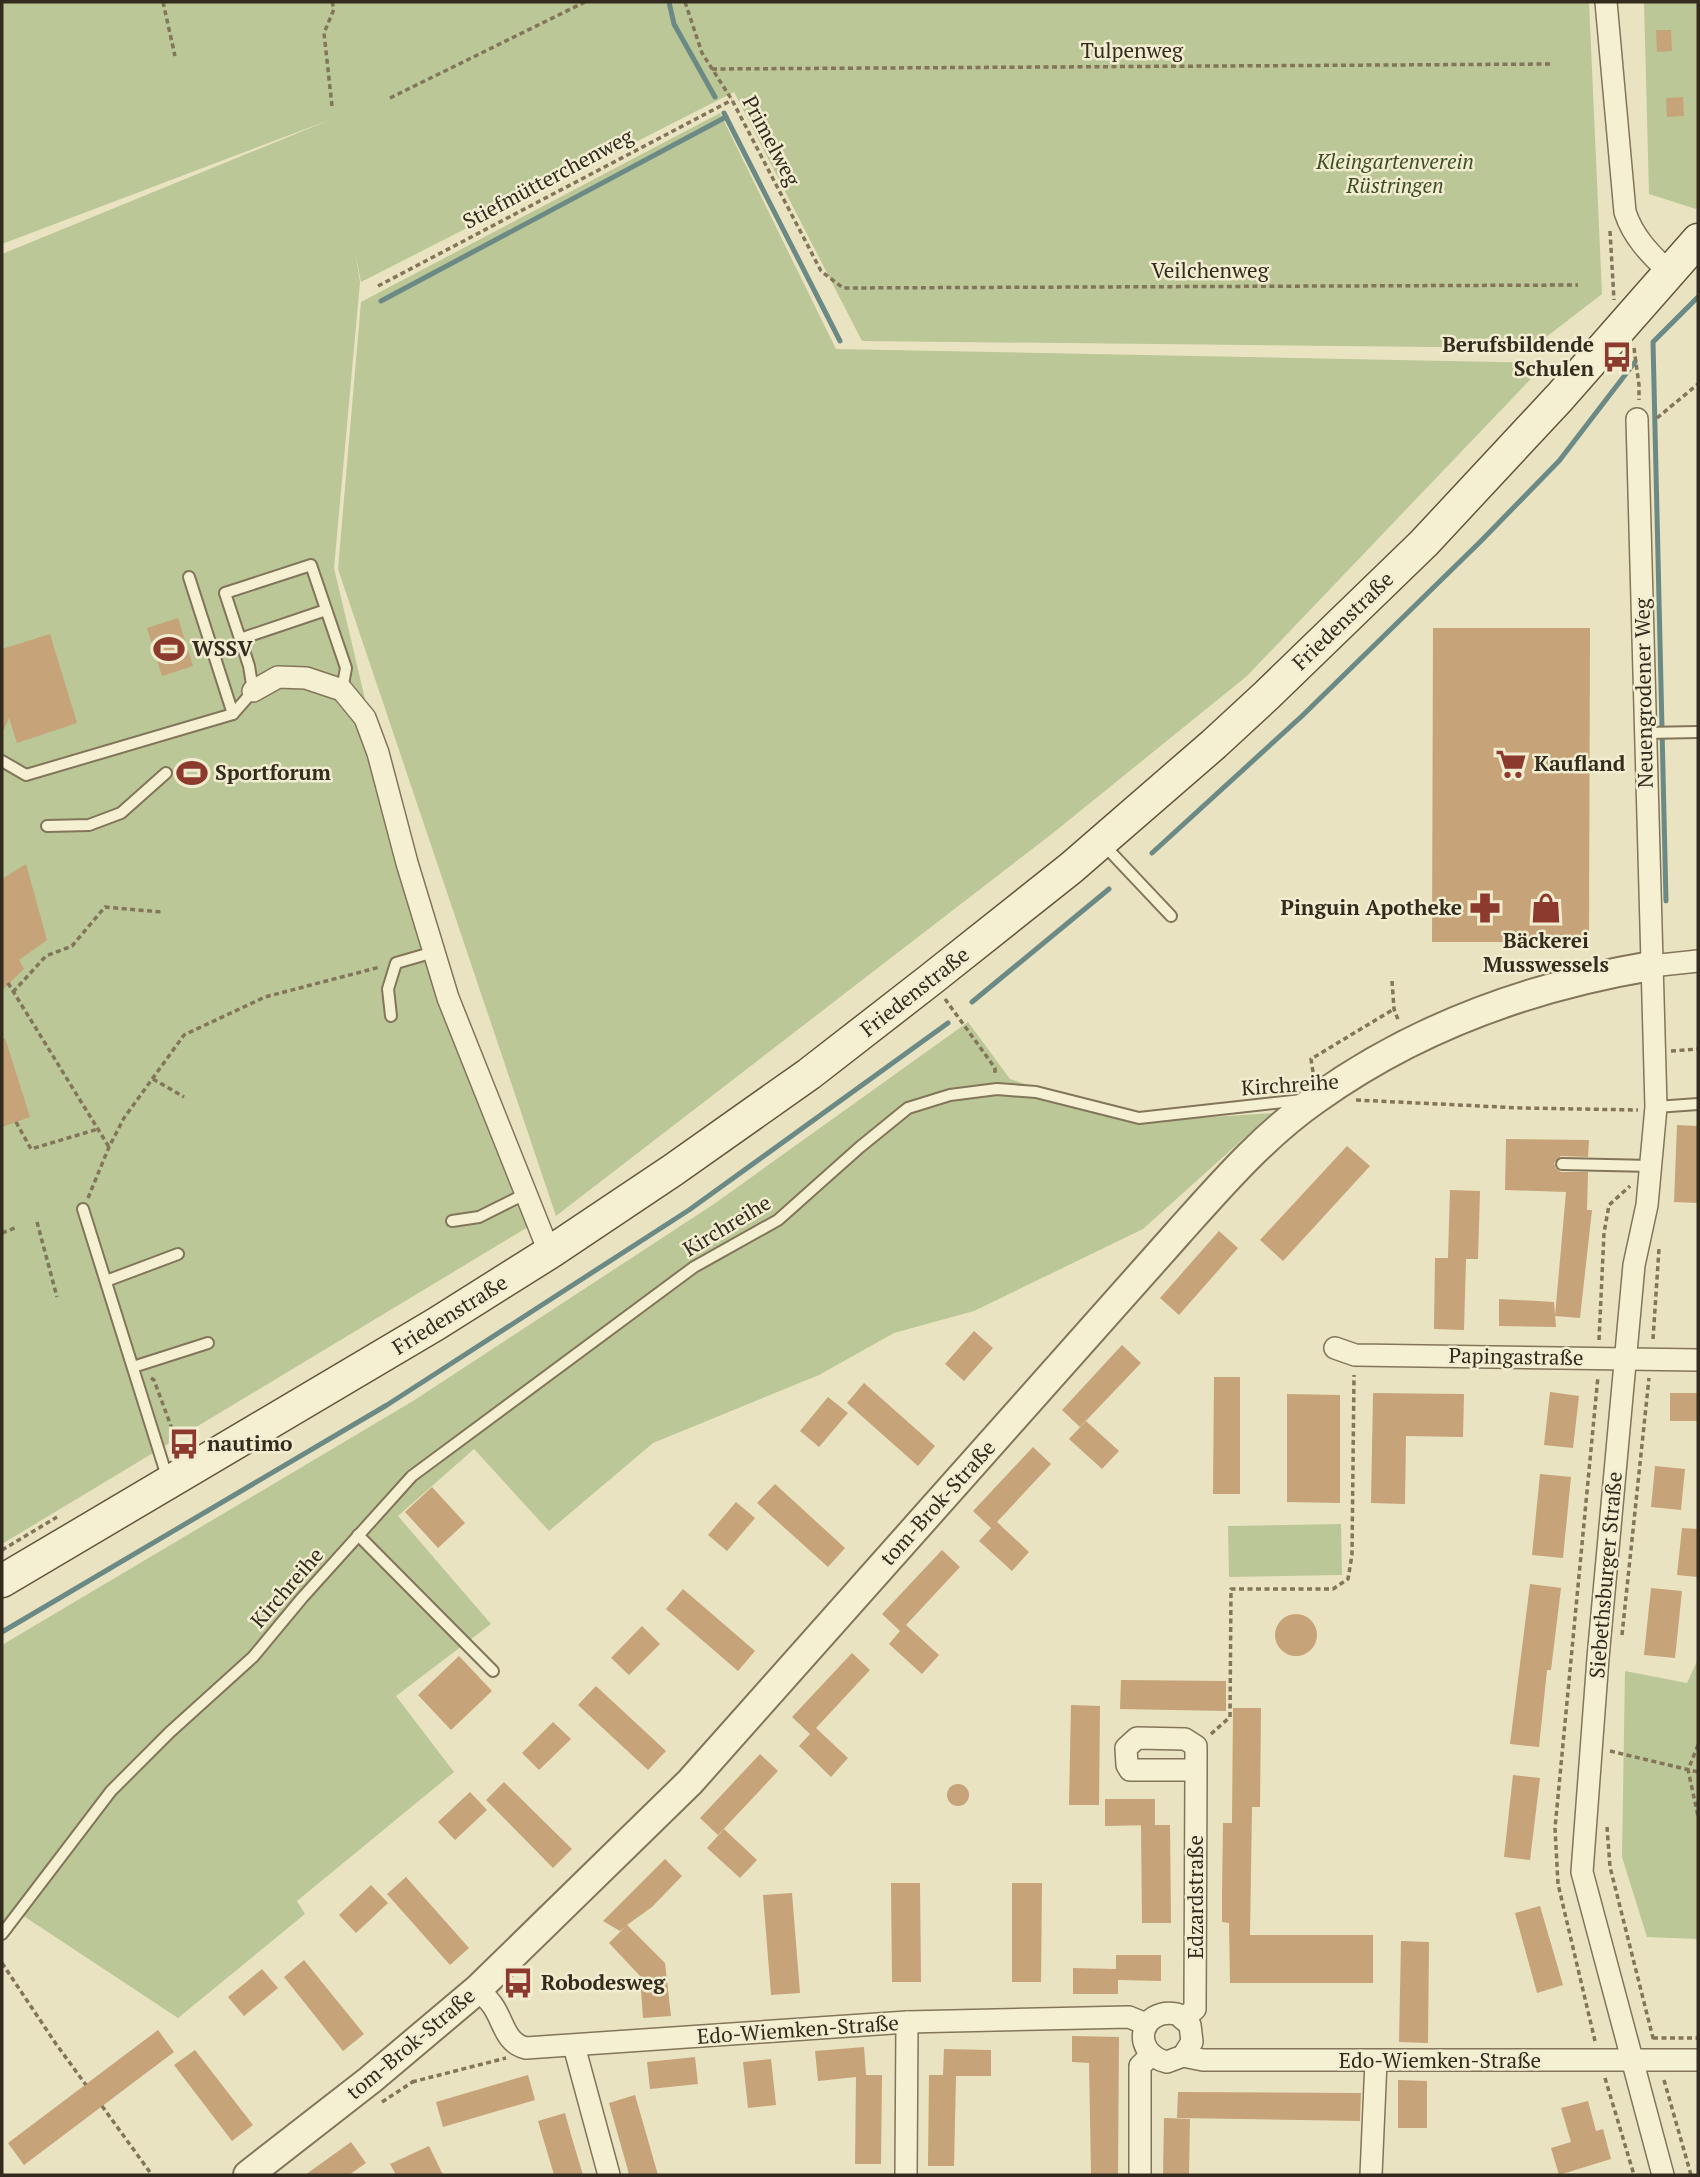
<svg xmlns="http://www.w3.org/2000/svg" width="1700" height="2177" font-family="'PT Serif',serif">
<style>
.green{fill:#bbc796}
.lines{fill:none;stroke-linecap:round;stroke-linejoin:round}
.stream{stroke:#6b8a86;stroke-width:5}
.building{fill:#c6a379}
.service-casing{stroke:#82755a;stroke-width:14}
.minor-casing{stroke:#82755a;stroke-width:24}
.tertiary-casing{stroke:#82755a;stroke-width:32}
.secondary-casing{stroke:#64563d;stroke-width:35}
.path{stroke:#82755a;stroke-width:3.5;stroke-dasharray:5 3.5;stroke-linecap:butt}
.service{stroke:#f6f0d3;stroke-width:10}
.minor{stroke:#f6f0d3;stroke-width:21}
.tertiary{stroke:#f6f0d3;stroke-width:28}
.secondary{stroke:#f6f0d3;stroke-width:32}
.labels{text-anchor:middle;stroke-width:5;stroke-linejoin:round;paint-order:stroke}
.street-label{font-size:21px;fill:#332b1d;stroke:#f2edd0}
.park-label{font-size:21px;font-style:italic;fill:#3e4e25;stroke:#f2edd0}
.poi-label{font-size:21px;font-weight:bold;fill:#332b1d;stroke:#f2edd0;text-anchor:start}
</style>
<rect width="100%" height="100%" fill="#eae3c1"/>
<!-- green -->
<g class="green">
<polygon points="2,2 1589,2 1602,294 1532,348 862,341 734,92 361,282 355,252 360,282 334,568 431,978 528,1227 2,1544 2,254 332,119 2,244"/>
<polygon points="1644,2 1698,2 1698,207 1696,209 1649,194"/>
<polygon points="720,113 836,349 1546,363 1247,676 1053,833 556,1216 338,569 361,302"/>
<polygon points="968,1022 1010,1079 1140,1122 1272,1113 1143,1229 974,1311 894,1333 819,1375 653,1443 549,1531 474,1449 398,1516 491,1624 396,1696 454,1772 297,1901 305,1914 178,2018 22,1915 2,1930 2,1645 413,1401 714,1204"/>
<polygon points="1341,1524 1342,1575 1229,1577 1228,1526"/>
<polygon points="1698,1659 1698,1939 1647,1937 1622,1857 1625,1671 1687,1683"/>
</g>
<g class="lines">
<!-- stream -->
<g class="stream">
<polyline points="669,2 674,24 715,97"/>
<polyline points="724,113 840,341"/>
<polyline points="381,301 726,117"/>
<polyline points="1152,853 1302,716 1480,542 1559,461 1635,362"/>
<polyline points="1666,901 1653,342 1698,297"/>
<polyline points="972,1002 1109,889"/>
<polyline points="2,1632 387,1405 689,1210 948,1023"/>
</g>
</g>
<!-- building -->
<g class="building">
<polygon points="1656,30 1671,30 1672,51 1657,52"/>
<polygon points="1683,97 1684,116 1667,117 1666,98"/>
<polygon points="178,618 193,666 162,676 147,628"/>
<polygon points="1433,628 1590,628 1589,942 1432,942"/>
<polygon points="50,634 77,723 17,743 9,718 2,734 2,649"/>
<polygon points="26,864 47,940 19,960 24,969 2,990 2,879"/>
<polygon points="5,1038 30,1117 2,1127 2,1039"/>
<polygon points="1677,1125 1698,1126 1698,1203 1674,1202"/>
<polygon points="1506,1139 1589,1140 1588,1157 1561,1156 1554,1163 1556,1168 1561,1172 1588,1172 1587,1210 1592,1210 1580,1318 1555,1316 1566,1192 1505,1190"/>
<polygon points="1347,1146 1370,1166 1283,1261 1260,1240"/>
<polygon points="1450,1190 1480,1191 1478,1259 1466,1259 1464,1330 1434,1329 1435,1258 1448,1258"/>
<polygon points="1219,1231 1238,1248 1179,1315 1160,1298"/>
<polygon points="1499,1299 1554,1302 1556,1327 1499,1326"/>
<polygon points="974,1331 993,1348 964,1381 945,1364"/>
<polygon points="1122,1345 1141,1363 1080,1427 1062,1410"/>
<polygon points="1214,1377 1240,1377 1240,1494 1213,1494"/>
<polygon points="864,1383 935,1446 918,1466 847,1403"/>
<polygon points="1550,1392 1579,1396 1573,1448 1544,1445"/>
<polygon points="1373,1393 1464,1394 1463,1437 1406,1436 1405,1504 1371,1503"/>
<rect x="1670" y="1393" width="28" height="28"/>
<polygon points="1287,1394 1340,1395 1340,1503 1287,1502"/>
<polygon points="828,1397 848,1413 819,1447 800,1431"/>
<polygon points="1086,1421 1119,1451 1102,1469 1069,1439"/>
<polygon points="1033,1447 1051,1464 997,1522 1029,1552 1012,1571 979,1541 991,1528 973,1511"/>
<polygon points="1655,1466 1685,1469 1681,1510 1651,1507"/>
<polygon points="1540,1474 1571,1477 1563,1558 1532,1555"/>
<polygon points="775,1484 845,1548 828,1567 757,1503"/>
<polygon points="432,1487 465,1523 438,1548 405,1512"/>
<polygon points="736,1502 755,1518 727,1551 708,1535"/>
<polygon points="1682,1528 1698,1529 1698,1577 1677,1575"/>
<polygon points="942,1550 960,1567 906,1625 939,1655 922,1674 889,1644 900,1631 882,1614"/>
<polygon points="1530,1584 1561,1588 1551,1670 1547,1670 1539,1747 1510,1744"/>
<polygon points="1651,1588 1682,1591 1675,1658 1644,1655"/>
<polygon points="683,1589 755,1651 738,1671 666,1609"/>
<circle cx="1296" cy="1635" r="21"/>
<polygon points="642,1626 660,1644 629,1675 611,1658"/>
<polygon points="852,1653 870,1670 816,1728 848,1758 831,1777 799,1746 810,1734 792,1717"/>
<polygon points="459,1656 492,1691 451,1730 418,1695"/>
<polygon points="1121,1680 1226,1681 1226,1711 1120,1709"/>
<polygon points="596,1686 666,1751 648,1770 578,1705"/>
<polygon points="1071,1705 1100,1706 1099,1805 1069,1805"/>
<polygon points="1233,1708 1261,1708 1260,1807 1252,1807 1250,1935 1373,1935 1373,1983 1230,1983 1229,1923 1222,1922 1222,1893 1223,1823 1232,1823"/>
<polygon points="553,1722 571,1739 539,1770 522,1753"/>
<polygon points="760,1754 778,1771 718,1835 700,1818"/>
<polygon points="1513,1775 1540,1778 1530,1860 1504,1857"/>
<polygon points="504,1782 572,1849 553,1868 486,1800"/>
<circle cx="958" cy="1795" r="11"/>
<polygon points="470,1792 487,1810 455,1840 438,1822"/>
<polygon points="1105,1799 1155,1799 1155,1825 1105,1826"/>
<polygon points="1141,1825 1170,1825 1171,1923 1142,1923"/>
<polygon points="724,1829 757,1860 740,1878 707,1848"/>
<polygon points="665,1859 682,1876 652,1907 627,1925 665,1963 671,2016 643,2018 640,1976 609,1943 625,1927 620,1931 603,1921"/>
<polygon points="406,1877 469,1948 450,1965 387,1894"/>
<polygon points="891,1883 920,1883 921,1982 892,1982"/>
<polygon points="1012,1883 1042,1883 1041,1982 1012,1982"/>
<polygon points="371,1885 388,1903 356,1933 339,1915"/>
<polygon points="792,1893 800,1993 771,1995 763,1895"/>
<polygon points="1540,1906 1563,1985 1537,1993 1515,1913"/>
<polygon points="1401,1941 1429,1942 1428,2043 1399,2042"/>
<polygon points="1116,1955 1161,1955 1161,1981 1118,1980 1118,1994 1073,1994 1073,1968 1116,1969"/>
<polygon points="304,1960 364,2034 343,2051 284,1977"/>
<polygon points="262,1969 278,1988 244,2016 228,1997"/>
<polygon points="158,2030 174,2052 24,2165 8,2143"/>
<polygon points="1072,2036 1119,2037 1118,2175 1091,2175 1089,2063 1072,2062"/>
<polygon points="864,2047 866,2075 882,2075 881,2164 855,2164 856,2077 818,2081 815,2051"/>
<polygon points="944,2049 991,2050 991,2076 956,2076 954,2166 928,2166 929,2075 943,2075"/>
<polygon points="195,2050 253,2125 232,2141 174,2065"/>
<polygon points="695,2057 698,2084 650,2089 647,2062"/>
<polygon points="771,2059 776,2105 748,2108 743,2062"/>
<polygon points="528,2075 535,2100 443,2127 436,2102"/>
<polygon points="1398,2080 1427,2081 1427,2128 1398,2128"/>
<polygon points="1178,2092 1361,2093 1360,2121 1177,2118"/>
<polygon points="635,2095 658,2175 629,2175 627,2167 609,2103"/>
<polygon points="1588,2101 1596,2131 1603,2129 1611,2159 1559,2175 1551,2148 1571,2142 1561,2108"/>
<polygon points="565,2113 571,2135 583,2175 554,2175 538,2121"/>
<polygon points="1164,2118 1190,2119 1189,2175 1163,2175"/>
<polygon points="351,2142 366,2163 349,2175 305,2175"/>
<polygon points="429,2146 443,2175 396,2175 390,2164"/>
</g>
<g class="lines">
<!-- service casing -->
<g class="service-casing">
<g id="service">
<polyline points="189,577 233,714"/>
<polyline points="240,639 326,610"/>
<polyline points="1645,733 1698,732"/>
<polyline points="2,761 26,775 233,714 253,691 249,666 225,593 311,565 346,668 342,690"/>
<polyline points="47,826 89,825 121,813 166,773"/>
<polyline points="1103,844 1171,916"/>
<polyline points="391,1016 388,989 396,963 434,952"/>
<polyline points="1656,1107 1698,1104"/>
<polyline points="1562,1164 1652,1166"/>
<polyline points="83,1209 164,1467 172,1479"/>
<polyline points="452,1221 479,1217 527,1193"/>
<polyline points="106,1281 178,1254"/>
<polyline points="133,1367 208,1343"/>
<polyline points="358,1535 493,1671"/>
<polyline points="2,1934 111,1791 170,1732 253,1657 302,1598 412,1476 694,1267 778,1220 860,1147 908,1108 950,1095 997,1089 1036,1092 1139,1118 1302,1100"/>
</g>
</g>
<!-- minor casing -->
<g class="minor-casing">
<g id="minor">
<path d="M1606,2l19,210c8,25 25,42 44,60"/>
<polyline points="1637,419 1656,1107 1647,1205 1634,1265 1598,1658 1582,1872 1663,2175"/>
<polyline points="253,691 278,677 306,678 342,690 365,718 378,753 407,863 448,998 544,1239 552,1251"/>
<polyline points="1651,966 1698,961"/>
<polyline points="1335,1348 1355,1355 1698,1360"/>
<path d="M478,1989c5,5 11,11 15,17 11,16 12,37 33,42l381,-26 222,-5 17,7"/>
<polyline points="1184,2018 1195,2009 1196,1770 1196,1746 1185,1739 1137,1738 1126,1748 1127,1765 1130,1770 1196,1770"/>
<polyline points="574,2046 609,2175"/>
<path d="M1183,2056l9,-14 -2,-17 -13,-11c-38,-7 -47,39 -10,48l16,-6 20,4h495"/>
<polyline points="906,2175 907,2022"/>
<polyline points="1140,2175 1140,2066 1151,2055"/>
<polyline points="1371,2175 1376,2061"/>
</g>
</g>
<!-- tertiary casing -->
<g class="tertiary-casing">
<path id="tertiary" d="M248,2175l122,-95 108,-91 212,-207 488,-549c43,-48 85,-97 138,-134 99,-71 216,-113 335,-133"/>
</g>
<!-- secondary casing -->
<g class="secondary-casing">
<polyline id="secondary" points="2,1581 436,1324 552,1251 673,1170 809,1074 930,980 1071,868 1214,744 1267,695 1424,543 1560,397 1698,240"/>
</g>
<!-- path -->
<g class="path">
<polyline points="163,2 175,56"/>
<polyline points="685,2 702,53 732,100 821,271 843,288 1578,285"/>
<polyline points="712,69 1553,64"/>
<polyline points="390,98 585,2"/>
<polyline points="332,106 324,33 334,9 332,2"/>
<polyline points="1610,231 1614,300"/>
<polyline points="378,286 732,100"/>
<polyline points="1634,348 1639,385 1639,400"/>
<polyline points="1657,418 1698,384"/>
<polyline points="1392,981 1394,1009 1399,1022"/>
<polyline points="8,983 109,1147"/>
<polyline points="13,992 46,956 72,946 105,907 162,912"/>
<polyline points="945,999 995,1068 995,1076"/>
<polyline points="1671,1051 1698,1049"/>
<polyline points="1313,1072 1311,1059 1394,1009"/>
<polyline points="153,1079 184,1097"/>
<polyline points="1356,1100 1521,1108 1638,1110"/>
<polyline points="16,1122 31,1149 98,1129"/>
<polyline points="88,1198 109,1147 124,1118 184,1035 265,997 380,967"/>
<polyline points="37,1222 57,1297"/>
<polyline points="2,1233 15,1228"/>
<polyline points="1653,1339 1659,1249"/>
<polyline points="1599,1340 1604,1233 1609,1205 1630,1186"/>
<polyline points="151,1378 154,1380 179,1448"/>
<polyline points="2,1550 57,1517"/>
<polyline points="1622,1635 1649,1378"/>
<polyline points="1211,1734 1230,1717 1231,1589 1333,1589 1348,1579 1352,1555 1354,1375"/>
<polyline points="1698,1745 1688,1770 1698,1816"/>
<polyline points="1610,1751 1698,1772"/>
<polyline points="1607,1827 1610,1867 1654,2042"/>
<polyline points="2,1963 56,2044 86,2085"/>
<polyline points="1653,2038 1698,2038"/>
<polyline points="1595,2041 1558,1884 1555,1828 1598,1376"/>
<polyline points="1605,2078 1634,2175"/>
<polyline points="1664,2080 1691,2175"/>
<polyline points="412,2082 506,2058"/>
<polyline points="382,2102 414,2081"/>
<polyline points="102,2106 152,2175"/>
</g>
<!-- service -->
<use href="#service" class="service"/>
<!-- minor -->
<use href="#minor" class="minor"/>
<!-- tertiary -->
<use href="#tertiary" class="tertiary"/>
<!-- secondary -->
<use href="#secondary" class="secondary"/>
</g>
<!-- icons -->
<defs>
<g id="bus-bare" transform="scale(2.415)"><path d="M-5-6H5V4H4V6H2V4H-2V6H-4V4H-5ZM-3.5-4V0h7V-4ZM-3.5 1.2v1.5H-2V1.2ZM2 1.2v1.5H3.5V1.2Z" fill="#8d3a2e" stroke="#f2edd0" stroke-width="2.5" paint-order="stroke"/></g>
<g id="stadium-bare" transform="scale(2.415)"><path d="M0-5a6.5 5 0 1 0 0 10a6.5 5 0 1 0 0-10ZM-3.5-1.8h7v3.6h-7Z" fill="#8d3a2e" stroke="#f2edd0" stroke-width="2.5" paint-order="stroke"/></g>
<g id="supermarket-bare" transform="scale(2.415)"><path d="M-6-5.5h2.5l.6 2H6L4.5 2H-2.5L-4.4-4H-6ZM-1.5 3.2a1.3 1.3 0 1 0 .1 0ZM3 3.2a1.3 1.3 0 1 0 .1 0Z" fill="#8d3a2e" stroke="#f2edd0" stroke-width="2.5" paint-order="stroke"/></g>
<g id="pharmacy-bare" transform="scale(2.415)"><path d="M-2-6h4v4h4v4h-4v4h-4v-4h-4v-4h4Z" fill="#8d3a2e" stroke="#f2edd0" stroke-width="2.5" paint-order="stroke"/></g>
<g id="shop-bare" transform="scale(2.415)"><path d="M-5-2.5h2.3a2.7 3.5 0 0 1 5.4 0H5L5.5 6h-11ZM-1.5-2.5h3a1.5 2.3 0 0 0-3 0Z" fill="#8d3a2e" stroke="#f2edd0" stroke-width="2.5" paint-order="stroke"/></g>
</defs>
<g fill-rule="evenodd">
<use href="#bus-bare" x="1617" y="357"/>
<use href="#stadium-bare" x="169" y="649"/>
<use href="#supermarket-bare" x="1511" y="764"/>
<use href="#stadium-bare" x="192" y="773"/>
<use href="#pharmacy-bare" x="1485" y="908"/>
<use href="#shop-bare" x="1546" y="908"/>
<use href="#bus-bare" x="184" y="1444"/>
<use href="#bus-bare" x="518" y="1983"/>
</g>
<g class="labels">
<!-- street labels -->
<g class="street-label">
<text x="1132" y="58">Tulpenweg</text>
<text transform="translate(771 141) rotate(62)" y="7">Primelweg</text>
<text transform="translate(548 179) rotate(-28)" y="7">Stiefmütterchenweg</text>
<text x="1210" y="278">Veilchenweg</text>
<text transform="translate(1343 621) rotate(-44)" y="7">Friedenstraße</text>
<text transform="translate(1644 693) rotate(-91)" y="7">Neuengrodener Weg</text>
<text transform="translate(915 992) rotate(-38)" y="7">Friedenstraße</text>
<text transform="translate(1290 1085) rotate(-4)" y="7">Kirchreihe</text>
<text transform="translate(727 1226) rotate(-31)" y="7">Kirchreihe</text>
<text transform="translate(450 1315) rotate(-32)" y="7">Friedenstraße</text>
<text transform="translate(1516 1357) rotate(1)" y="7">Papingastraße</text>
<text transform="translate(938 1503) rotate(-48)" y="7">tom-Brok-Straße</text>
<text transform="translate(1606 1575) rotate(-85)" y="7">Siebethsburger Straße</text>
<text transform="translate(287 1588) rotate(-49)" y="7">Kirchreihe</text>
<text transform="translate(1196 1897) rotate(-90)" y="7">Edzardstraße</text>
<text transform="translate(798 2030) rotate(-4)" y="7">Edo-Wiemken-Straße</text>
<text transform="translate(411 2044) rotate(-40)" y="7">tom-Brok-Straße</text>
<text x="1440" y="2068">Edo-Wiemken-Straße</text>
</g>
<!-- park labels -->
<g class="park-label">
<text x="1395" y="169">Kleingartenverein<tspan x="1395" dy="24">Rüstringen</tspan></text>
</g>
<!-- poi labels -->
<g class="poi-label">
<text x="1594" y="352" text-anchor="end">Berufsbildende<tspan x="1594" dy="24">Schulen</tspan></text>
<text x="192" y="656">WSSV</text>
<text x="1534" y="771">Kaufland</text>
<text x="215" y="780">Sportforum</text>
<text x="1462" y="915" text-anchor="end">Pinguin Apotheke</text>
<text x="1546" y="948" text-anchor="middle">Bäckerei<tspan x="1546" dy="24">Musswessels</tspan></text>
<text x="207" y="1451">nautimo</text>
<text x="541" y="1990">Robodesweg</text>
</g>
</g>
<!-- border -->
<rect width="1700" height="2177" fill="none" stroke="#332b1d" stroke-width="7"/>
</svg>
